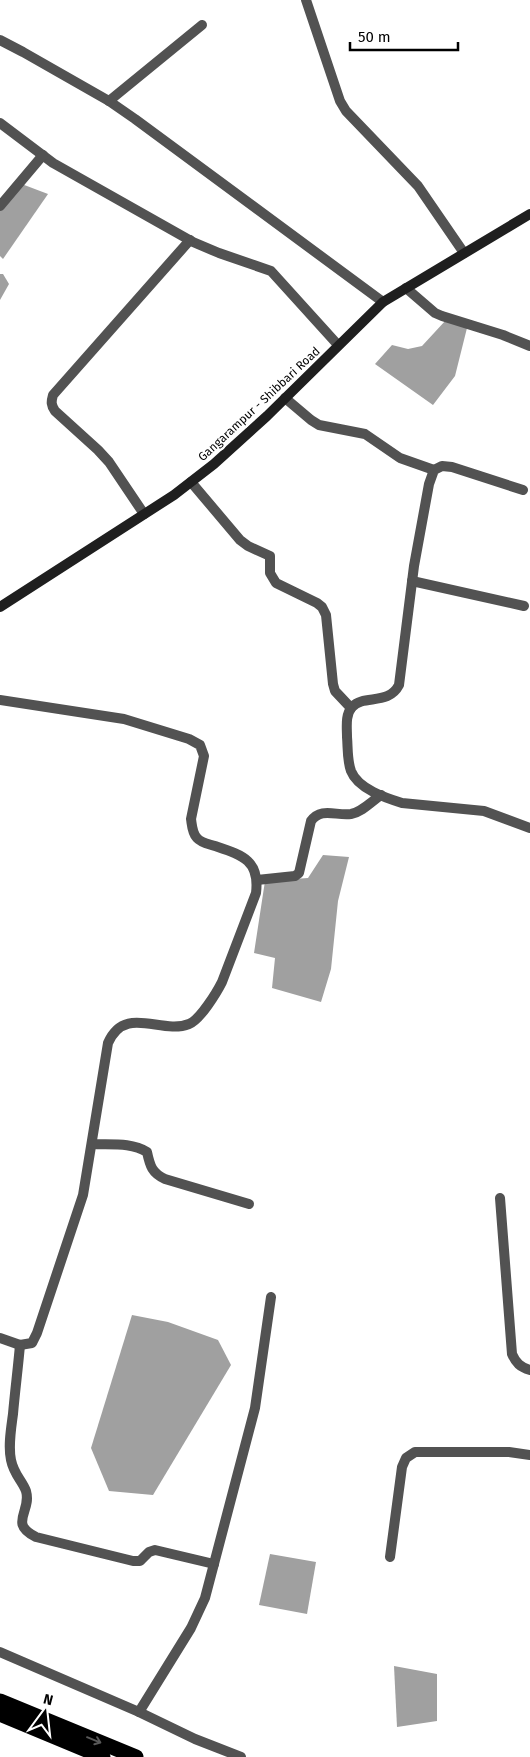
<svg xmlns="http://www.w3.org/2000/svg" width="530" height="1757" font-family="'Fira Sans',sans-serif">
<style>
.water{fill:#a0a0a0}
.lines{fill:none;stroke-linecap:round;stroke-linejoin:round}
.street{stroke:#525252;stroke-width:10}
.secondary{stroke:#1f1f1f;stroke-width:10}
.highway{stroke:#000;stroke-width:15}
.oneway{stroke:#595959}
.labels{text-anchor:middle;stroke-width:4.5;stroke-linejoin:round;paint-order:stroke}
.street-label{font-size:12px;fill:#000;stroke:#fff}
</style>
<rect width="100%" height="100%" fill="#fff"/>
<!-- water -->
<g class="water">
<polygon points="19,183 48,194 3,259 0,256 0,208"/>
<polygon points="0,274 3,274 9,284 0,300"/>
<polygon points="446,320 467,328 455,376 433,405 375,364 392,345 408,349 422,346"/>
<polygon points="323,855 349,857 338,901 331,969 321,1002 272,988 275,958 254,953 265,881 308,878"/>
<polygon points="132,1315 168,1322 218,1340 231,1365 153,1495 109,1491 91,1448"/>
<polygon points="270,1554 316,1562 307,1614 259,1605"/>
<polygon points="394,1666 437,1674 437,1721 397,1727"/>
</g>
<g class="lines">
<!-- street -->
<g class="street">
<polyline points="306,0 340,101 346,111 418,186 464,253"/>
<polyline points="0,40 23,52 109,101 135,119 383,302"/>
<polyline points="109,101 202,25"/>
<polyline points="0,123 53,163 193,242 219,253 271,271 338,345"/>
<polyline points="0,206 43,155"/>
<polyline points="406,288 435,313 442,316 503,335 530,346"/>
<polyline points="285,398 311,420 319,425 365,434 400,458 434,470"/>
<polyline points="191,482 240,540 248,546 270,556 270,573 276,583 317,603 322,607 326,615 333,684 335,691 351,708"/>
<path d="M523,490l-71,-23 -10,-1 -8,4 -5,14 -15,82 -15,119c-11,21 -35,9 -47,22 -7,8 -5,20 -5,30 1,11 0,23 4,34 7,18 35,27 51,32l82,8 46,17"/>
<path d="M144,514l-35,-52 -11,-12 -43,-39c-4,-6 -4,-9 -2,-16l137,-155"/>
<polyline points="412,581 524,606"/>
<path d="M0,700l124,19 65,20 11,6 4,11 -13,63c1,6 1,14 6,19 4,5 12,6 18,8 27,9 45,14 41,47l-34,89c-5,10 -22,38 -33,42 -28,11 -64,-20 -81,19l-25,152 -46,138 -5,10 -12,2 -20,-7"/>
<path d="M257,880l38,-4 4,-3 12,-52c10,-14 25,-5 40,-7 11,-2 21,-13 30,-19"/>
<path d="M92,1144c18,1 39,-2 55,8 3,14 5,21 18,27l84,25"/>
<path d="M500,1198l12,156c4,9 8,13 18,16"/>
<path d="M20,1345c-2,23 -5,46 -7,69 -2,15 -5,32 -2,46 3,15 11,20 15,31 6,21 -18,32 10,46l97,24h7l9,-9 6,-2 59,14"/>
<polyline points="390,1557 402,1467 406,1458 415,1452 509,1452 530,1455"/>
<polyline points="0,1652 139,1712 195,1739 241,1757"/>
<polyline points="139,1712 191,1628 205,1598 255,1408 271,1297"/>
</g>
<!-- secondary -->
<polyline class="secondary" points="0,607 174,495 214,464 267,416 383,302 530,214"/>
<!-- highway -->
<g class="highway">
<polyline points="0,1701 136,1757"/>
<polyline points="0,1714 103,1757"/>
</g>
</g>
<!-- one-way arrows -->
<defs><path id="oneway-shaft" d="M-6 0H5M1.5-3L5.5 0L1.5 3" fill="none" stroke-width="1.6" stroke-linecap="round" stroke-linejoin="round" transform="scale(1.25)"/></defs>
<use class="oneway" href="#oneway-shaft" transform="translate(94 1740) rotate(22)"/>
<g class="labels">
<!-- street labels -->
<g class="street-label">
<text transform="translate(259 404) rotate(-43)" y="4">Gangarampur - Shibbari Road</text>
</g>
</g>
<!-- north arrow -->
<g transform="translate(45 1712) rotate(15)" stroke="#ffffff" stroke-width="4" paint-order="stroke">
<path d="M0-4L9 19L0 12L-9 19Z" fill="#000000"/>
<text y="-8" font-size="14" font-weight="bold" text-anchor="middle" fill="#000000">N</text>
</g>
<!-- scale -->
<path d="M350 42v8h108v-8" fill="none" stroke="#000000" stroke-width="2.5"/>
<text x="358" y="42" font-size="15" fill="#000000" stroke="#ffffff" stroke-width="4" paint-order="stroke">50 m</text>
</svg>
